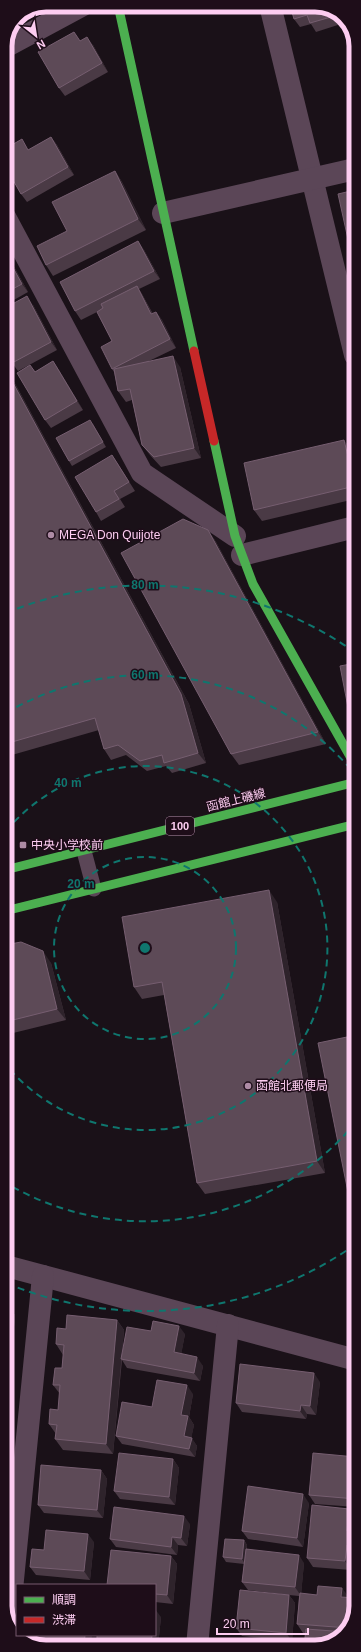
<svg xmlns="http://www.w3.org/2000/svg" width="361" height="1652" font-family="Helvetica,'Noto Sans JP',sans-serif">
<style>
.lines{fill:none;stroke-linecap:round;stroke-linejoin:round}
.lane{stroke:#5b4657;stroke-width:15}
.street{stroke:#5b4657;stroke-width:22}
.fast{stroke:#4caf50;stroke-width:9}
.jam{stroke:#c62828;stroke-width:9}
.wall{fill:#4a3a45}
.shaded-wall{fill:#2e232b}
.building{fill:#5d4a57;stroke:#765e70}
.ring{fill:none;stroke:#0f766e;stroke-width:2;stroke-dasharray:7 5}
.poi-dot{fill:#ae8ba5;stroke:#1e0d19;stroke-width:1.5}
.labels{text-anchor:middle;stroke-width:3;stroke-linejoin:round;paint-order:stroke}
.shield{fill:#1e0d19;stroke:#ba93b0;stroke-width:1}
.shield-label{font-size:11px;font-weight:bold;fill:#fdcdf1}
.poi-label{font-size:12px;fill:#fdcdf1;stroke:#1e0d19;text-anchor:start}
.street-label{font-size:12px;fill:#fdcdf1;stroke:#1e0d19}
.rim{fill:none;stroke:#fdcdf1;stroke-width:5}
.centre{fill:#0f766e;stroke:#1e0d19;stroke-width:2}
.ring-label{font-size:12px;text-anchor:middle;font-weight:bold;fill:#0f766e;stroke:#1e0d19;stroke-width:3;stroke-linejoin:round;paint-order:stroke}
</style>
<rect width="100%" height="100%" fill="#1a1118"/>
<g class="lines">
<!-- lane -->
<polyline class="lane" points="84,851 94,889"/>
<!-- street -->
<g class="street">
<polyline points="270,5 355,355"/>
<polyline points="5,47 83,5"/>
<polyline points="163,213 355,169"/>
<polyline points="5,217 142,473 235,536"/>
<polyline points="242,555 355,527"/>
<polyline points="6,1266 356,1360"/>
<polyline points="9,1620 43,1276"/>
<polyline points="197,1646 228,1325"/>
</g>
<!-- fast -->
<g class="fast">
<polyline points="118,5 194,351"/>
<polyline points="214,441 235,536 253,584 356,767"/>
<polyline points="5,870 356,782"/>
<polyline points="5,911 356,824"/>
</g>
<!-- jam -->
<polyline class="jam" points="194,351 214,441"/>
</g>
<!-- wall -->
<g class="wall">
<polygon points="290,5 341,15 344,23 316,32 311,24 300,27 294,19"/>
<polygon points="80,41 93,45 108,72 65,96 59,88"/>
<polygon points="5,133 11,143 5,147"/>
<polygon points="51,137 57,145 74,175 27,202 21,194 29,150"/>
<polygon points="115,171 122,182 146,230 53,276 46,265 67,231"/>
<polygon points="138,241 144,250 160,279 139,289 142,294 153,314 156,312 162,320 176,348 149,361 180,367 201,458 161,467 150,455 142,445 132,400 126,402 118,391 114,372 112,369 112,341 97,312 81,320 75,311"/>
<polygon points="5,255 6,255 12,263 28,292 5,305"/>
<polygon points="33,305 57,350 18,371 12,363"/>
<polygon points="53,361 59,370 83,410 51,428 45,420 30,365 35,372"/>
<polygon points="5,365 189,704 206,763 172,773 166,766 147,771 126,755 111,760 104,749 99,730 5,757"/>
<polygon points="93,424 106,447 72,466 69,461"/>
<polygon points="344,440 351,450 355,468 355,499 262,521 254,510"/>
<polygon points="112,455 118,464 135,491 120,499 125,507 101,521 96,512"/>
<polygon points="208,530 216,542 326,744 239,765 231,754"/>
<polygon points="356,663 356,729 351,723"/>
<polygon points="277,902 325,1173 205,1194 197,1183 164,995 142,999 134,987"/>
<polygon points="5,945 51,963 66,1020 5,1035"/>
<polygon points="6,1307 15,1315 13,1339 6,1339 6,1347"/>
<polygon points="117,1320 124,1330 122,1354 151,1331 185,1334 181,1354 203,1366 200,1381 127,1368 122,1360 113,1454 63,1450 55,1439 56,1434 49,1424 58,1410 60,1394 53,1385 62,1368 63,1355 56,1344 66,1329"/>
<polygon points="320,1382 316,1415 307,1414 306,1419 242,1412 236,1403"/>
<polygon points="193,1394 189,1417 194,1425 191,1438 197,1446 195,1457 122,1444 116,1436"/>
<polygon points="356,1457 356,1507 315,1504 309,1495"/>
<polygon points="173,1459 179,1468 175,1505 120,1499 114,1491"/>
<polygon points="101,1470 107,1479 103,1518 44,1513 38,1505"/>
<polygon points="309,1503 303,1547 248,1539 242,1531"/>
<polygon points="349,1509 355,1517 353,1532 356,1536 356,1554 353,1554 351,1570 313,1567 307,1558"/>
<polygon points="190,1524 187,1546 178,1545 177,1555 116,1547 110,1539"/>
<polygon points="244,1540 247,1545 247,1549 304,1563 301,1594 317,1595 348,1596 348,1597 356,1607 346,1633 303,1633 297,1624 299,1596 289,1595 295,1603 292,1641 242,1636 236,1628 289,1595 248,1590 242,1582 244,1564 226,1562 223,1557"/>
<polygon points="94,1542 90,1580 36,1575 30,1567 44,1550"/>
<polygon points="171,1556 177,1564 173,1604 155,1602 155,1585"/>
<polygon points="161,1617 158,1646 100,1647 97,1642"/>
</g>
<!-- shaded-wall -->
<g class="shaded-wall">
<polygon points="337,13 341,15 344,23 338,15"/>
<polygon points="87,37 93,45 108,72 102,63"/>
<polygon points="51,137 57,145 74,175 68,167"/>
<polygon points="115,171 122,182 146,230 138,219"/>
<polygon points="138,241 144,250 160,279 154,271"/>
<polygon points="6,255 12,263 28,292 22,284"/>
<polygon points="137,286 142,294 157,323 151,314"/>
<polygon points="27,296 33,305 57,350 51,342"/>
<polygon points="156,312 162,320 176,348 170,339"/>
<polygon points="173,356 180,367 201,458 194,448"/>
<polygon points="53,361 59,370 83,410 77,401"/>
<polygon points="5,365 189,704 206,763 198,753 5,368"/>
<polygon points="90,420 93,424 106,447 103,442"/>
<polygon points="344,440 351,450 355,468 355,488"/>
<polygon points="208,530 216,542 326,744 318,732"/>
<polygon points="269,890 277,902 325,1173 317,1161"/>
<polygon points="43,951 51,963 66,1020 57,1009"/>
<polygon points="347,1037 355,1048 356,1052 350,1051"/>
<polygon points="9,1307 15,1315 13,1339 7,1331"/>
<polygon points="117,1320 124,1330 113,1454 106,1444"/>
<polygon points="179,1326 185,1334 180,1361 174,1352"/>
<polygon points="197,1357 203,1366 200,1381 194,1373"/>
<polygon points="314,1373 320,1382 316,1415 310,1406"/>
<polygon points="187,1385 193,1394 189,1417 194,1425 190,1445 184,1436 181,1415"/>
<polygon points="301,1405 307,1414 306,1419 300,1411"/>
<polygon points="6,1424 8,1427 6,1451"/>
<polygon points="192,1438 197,1446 195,1457 189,1449"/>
<polygon points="173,1459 179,1468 175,1505 169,1497"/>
<polygon points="101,1470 107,1479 103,1518 97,1510"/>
<polygon points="303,1494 309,1503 303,1547 297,1538"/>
<polygon points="349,1509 355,1517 353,1540 347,1531"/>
<polygon points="184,1516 190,1524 187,1546 181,1538"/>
<polygon points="354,1532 356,1536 356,1551 352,1546"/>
<polygon points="88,1534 94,1542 90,1580 84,1571"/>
<polygon points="172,1537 178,1545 177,1555 171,1547"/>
<polygon points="244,1540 247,1545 245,1564 242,1559"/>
<polygon points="347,1545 353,1554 351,1570 345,1561"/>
<polygon points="299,1555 304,1563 301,1596 295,1587"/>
<polygon points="171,1556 177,1564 173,1604 167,1595"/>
<polygon points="342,1588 348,1596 347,1605 341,1597"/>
<polygon points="289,1595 295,1603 292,1641 286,1633"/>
<polygon points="155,1609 161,1617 158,1646 151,1647 152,1635 155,1635"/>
<polygon points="85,1635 92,1635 91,1647 84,1647"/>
</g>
<!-- building -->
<g class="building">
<polygon points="290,5 320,5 337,13 338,15 310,23 307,15 294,19"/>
<polygon points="74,32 80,41 87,37 102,63 59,88 38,52"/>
<polygon points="5,134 8,138 5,140"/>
<polygon points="51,137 68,167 21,194 5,166 5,149 22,139 28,150"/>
<polygon points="115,171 138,219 46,265 37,246 67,231 52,202"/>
<polygon points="355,190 355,271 338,194"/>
<polygon points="138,241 154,271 75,311 60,282"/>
<polygon points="5,255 6,255 22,284 5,293"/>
<polygon points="137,286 151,314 156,312 170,339 112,369 101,347 112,341 97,312 103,308 101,304"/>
<polygon points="27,296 51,342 12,363 5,349 5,308"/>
<polygon points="173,356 194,448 154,457 142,445 130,389 118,391 114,369"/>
<polygon points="53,361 77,401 45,420 17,373 30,365 35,372"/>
<polygon points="5,368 181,694 198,753 164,763 162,755 140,761 118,745 104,749 95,718 5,744"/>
<polygon points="90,420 103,442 69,461 56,438"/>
<polygon points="344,440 355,486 254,510 244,463"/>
<polygon points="112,455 129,482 114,491 119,499 96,512 75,477"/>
<polygon points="183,519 208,530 318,732 231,754 121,553"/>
<polygon points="356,663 356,722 351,723 340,666"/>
<polygon points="269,890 317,1161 197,1183 162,982 134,987 122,917"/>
<polygon points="21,942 43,951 57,1009 5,1022 5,945"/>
<polygon points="347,1037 350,1051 356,1050 356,1232 318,1043"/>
<polygon points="6,1307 9,1307 7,1331 6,1331"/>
<polygon points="67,1315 117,1320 106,1444 55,1439 57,1425 49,1424 50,1409 58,1410 60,1385 53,1385 55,1368 62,1368 64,1345 56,1344 57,1328 66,1329"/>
<polygon points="153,1321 179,1326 174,1352 197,1357 194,1373 121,1359 127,1327 151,1331"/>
<polygon points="240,1364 314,1373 310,1406 301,1405 300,1411 236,1403"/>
<polygon points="157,1380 187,1385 181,1415 188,1416 184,1436 192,1438 189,1449 116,1436 122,1402 152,1407"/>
<polygon points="119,1453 173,1459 169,1497 114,1491"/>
<polygon points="313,1453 356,1457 356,1499 309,1495"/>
<polygon points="41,1465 101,1470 97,1510 38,1505"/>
<polygon points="248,1486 303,1494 297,1538 242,1531"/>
<polygon points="312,1505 349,1509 347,1531 354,1532 352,1546 347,1545 345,1561 307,1558"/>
<polygon points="114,1507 184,1516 181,1538 172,1537 171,1547 110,1539"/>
<polygon points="46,1530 88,1534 84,1571 30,1567 32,1549 44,1550"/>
<polygon points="225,1539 244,1540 242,1559 223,1557"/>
<polygon points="246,1549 299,1555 295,1587 242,1582"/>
<polygon points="111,1550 171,1556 167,1595 155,1594 155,1585 107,1585"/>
<polygon points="318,1586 342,1588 341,1597 356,1598 356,1607 348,1628 297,1624 300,1593 317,1595"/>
<polygon points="240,1590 289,1595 286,1633 236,1628"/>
<polygon points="306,1629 346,1632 323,1646 304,1646"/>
<polygon points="37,1635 85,1635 84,1647 41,1647 36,1644"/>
<polygon points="97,1635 152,1635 151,1647 142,1647 97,1642"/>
<polygon points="236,1639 293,1646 236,1646"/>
</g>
<!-- distance rings -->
<g class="ring">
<circle cx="145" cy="948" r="91"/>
<path d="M6 831A182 182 0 1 1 6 1065"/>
<path d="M356 1122A273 273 0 0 1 6 1183M6 713A273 273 0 0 1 354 773"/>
<path d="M356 1244A363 363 0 0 1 6 1283M6 613A363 363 0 0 1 353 651"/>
</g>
<!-- markers -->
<g class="poi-dot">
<circle cx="51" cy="535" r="4"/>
<rect x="19" y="841" width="8" height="8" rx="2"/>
<circle cx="248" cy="1086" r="4"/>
</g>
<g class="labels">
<!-- shield labels -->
<rect class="shield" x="166" y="817" width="28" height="18" rx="3"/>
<g class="shield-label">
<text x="180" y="830">100</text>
</g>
<!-- poi labels -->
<g class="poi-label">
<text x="59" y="539">MEGA Don Quijote</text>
<text x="31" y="849">中央小学校前</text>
<text x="256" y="1090">函館北郵便局</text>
</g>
<!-- street labels -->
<g class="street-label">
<text transform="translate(236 800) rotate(-14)" y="4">函館上磯線</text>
</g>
</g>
<!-- crop -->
<path d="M0 0H361V1652H0ZM46 12H315A34 34 0 0 1 349 46V1606A34 34 0 0 1 315 1640H46A34 34 0 0 1 12 1606V46A34 34 0 0 1 46 12Z" fill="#1e0d19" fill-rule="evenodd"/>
<path class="rim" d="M46 12H315A34 34 0 0 1 349 46V1606A34 34 0 0 1 315 1640H46A34 34 0 0 1 12 1606V46A34 34 0 0 1 46 12Z"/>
<circle cx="145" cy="948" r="6" class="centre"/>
<g class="ring-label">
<text x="145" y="589">80 m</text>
<text x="145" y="679">60 m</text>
<text x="68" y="787">40 m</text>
<text x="81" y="888">20 m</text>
</g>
<!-- legend -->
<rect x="16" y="1584" width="140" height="52" fill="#1e0d19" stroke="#775a6f"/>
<rect x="24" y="1597" width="20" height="6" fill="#4caf50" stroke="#775a6f"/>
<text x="52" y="1604" font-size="12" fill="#fdcdf1">順調</text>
<rect x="24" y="1617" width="20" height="6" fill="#c62828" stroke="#775a6f"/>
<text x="52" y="1624" font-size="12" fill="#fdcdf1">渋滞</text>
<!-- north arrow -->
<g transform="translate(36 36) rotate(150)" stroke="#1e0d19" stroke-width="3" paint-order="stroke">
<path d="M0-3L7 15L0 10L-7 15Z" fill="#fdcdf1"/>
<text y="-6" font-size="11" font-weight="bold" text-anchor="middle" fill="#fdcdf1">N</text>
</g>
<!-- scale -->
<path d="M217 1628v6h91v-6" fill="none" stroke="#fdcdf1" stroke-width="2"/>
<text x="223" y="1628" font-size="12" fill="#fdcdf1" stroke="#1e0d19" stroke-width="3" paint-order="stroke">20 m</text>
</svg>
